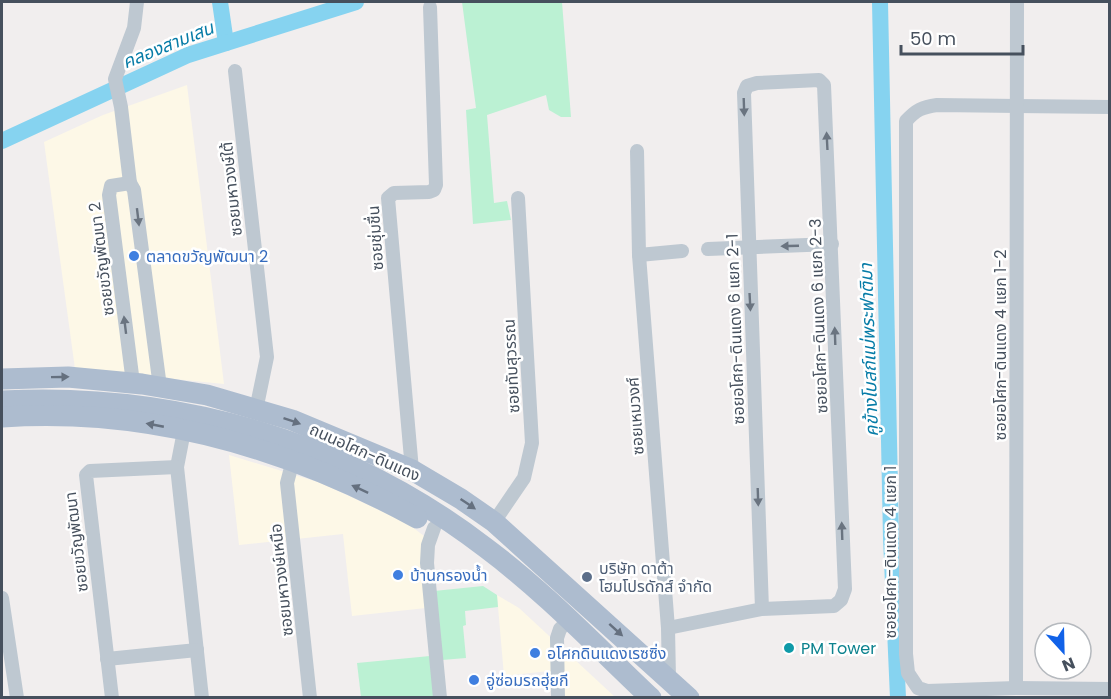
<svg xmlns="http://www.w3.org/2000/svg" width="1111" height="699" font-family="Poppins,'Noto Sans Thai',sans-serif">
<style>
.commercial{fill:#fdf8e7}
.green{fill:#bbf1d3}
.lines{fill:none;stroke-linecap:round;stroke-linejoin:round}
.canal{stroke:#86d3f0;stroke-width:16}
.street{stroke:#bec8d1;stroke-width:14}
.primary{stroke:#adbccf;stroke-width:21}
.oneway{fill:#6a7480}
.oneway2{fill:#65707f}
.shop-dot{fill:#3f7fe0;stroke:#fff;stroke-width:2}
.service-dot{fill:#5c6f8a;stroke:#fff;stroke-width:2}
.culture-dot{fill:#0f9aa8;stroke:#fff;stroke-width:2}
.labels{text-anchor:middle;stroke-width:5;stroke-linejoin:round;paint-order:stroke}
.street-label{font-size:16px;fill:#46505d;stroke:#fff}
.shop-label{font-size:16px;fill:#366cbe;stroke:#fff;text-anchor:start}
.service-label{font-size:16px;fill:#4e5e75;stroke:#fff;text-anchor:start}
.culture-label{font-size:16px;fill:#0d838f;stroke:#fff;text-anchor:start}
.water-label{font-size:18px;font-style:italic;fill:#077ca7;stroke:#fff}
</style>
<rect width="100%" height="100%" fill="#f1eeee"/>
<!-- commercial -->
<g class="commercial">
<polygon points="187,85 224,384 75,369 44,142 103,115"/>
<polygon points="229,455 321,483 407,523 424,536 426,608 352,616 343,534 239,545"/>
<polygon points="497,595 519,608 615,697 552,697 549,671 504,676"/>
</g>
<!-- green -->
<g class="green">
<polygon points="462,2 562,2 571,117 561,117 549,110 546,95 487,115 494,203 507,201 511,220 473,224 466,110 476,108"/>
<polygon points="483,586 497,595 498,607 465,611 466,625 463,626 466,658 442,660 434,591"/>
<polygon points="430,656 435,697 361,697 357,663"/>
</g>
<g class="lines">
<!-- canal -->
<g class="canal">
<polyline points="220,2 226,43"/>
<polyline points="880,2 891,538 898,698"/>
<polyline points="2,141 188,55 356,2"/>
</g>
<!-- street -->
<g class="street">
<polyline points="235,71 267,357 256,410"/>
<path d="M1110,107l-173,-2c-15,2 -21,5 -31,16v533l2,19 10,15 9,3 89,-3 94,1"/>
<polyline points="637,151 639,255 668,628 669,679"/>
<polyline points="130,183 121,107 115,79 134,28 137,2"/>
<polyline points="708,249 832,244"/>
<polyline points="639,255 682,251"/>
<polyline points="133,383 109,195 111,186 130,183 134,190 160,387"/>
<polyline points="184,431 177,467 202,698"/>
<polyline points="293,460 287,483 310,698"/>
<polyline points="412,470 388,198 394,193 429,192 434,190 436,185 430,7"/>
<polyline points="494,522 524,478 532,443 518,198"/>
<polyline points="434,528 428,545 427,563 440,698"/>
<polyline points="2,598 17,698"/>
<polyline points="668,628 762,609 834,606 841,600 845,589 824,85 819,80 757,83 747,86 744,93 762,609"/>
<polyline points="107,659 197,650"/>
<polyline points="1016,688 1017,2"/>
<polyline points="112,698 86,475 90,471 177,467"/>
<polyline points="558,698 557,638 560,629 569,620"/>
</g>
<!-- primary -->
<g class="primary">
<polyline points="2,379 68,377 142,384 207,395 292,420 412,470 461,499 494,522 689,698"/>
<path d="M2,401c174,-9 345,40 484,147 59,44 111,99 165,150"/>
<path d="M2,417c147,-10 287,31 415,101"/>
</g>
</g>
<!-- one-way arrows -->
<defs><path id="oneway-solid" d="M-6-.8H1V-3.2L6.5 0L1 3.2V.8H-6Z" transform="scale(1.5)"/></defs>
<g class="oneway">
<use href="#oneway-solid" transform="translate(744 107) rotate(88)"/>
<use href="#oneway-solid" transform="translate(827 141) rotate(-93)"/>
<use href="#oneway-solid" transform="translate(138 217) rotate(83)"/>
<use href="#oneway-solid" transform="translate(790 246) rotate(178)"/>
<use href="#oneway-solid" transform="translate(750 302) rotate(87)"/>
<use href="#oneway-solid" transform="translate(125 325) rotate(-97)"/>
<use href="#oneway-solid" transform="translate(835 336) rotate(-92)"/>
<use href="#oneway-solid" transform="translate(758 497) rotate(88)"/>
<use href="#oneway-solid" transform="translate(842 531) rotate(-92)"/>
</g>
<g class="oneway2">
<use href="#oneway-solid" transform="translate(60 377) rotate(-1)"/>
<use href="#oneway-solid" transform="translate(292 421) rotate(19)"/>
<use href="#oneway-solid" transform="translate(155 425) rotate(-169)"/>
<use href="#oneway-solid" transform="translate(360 489) rotate(-155)"/>
<use href="#oneway-solid" transform="translate(468 504) rotate(34)"/>
<use href="#oneway-solid" transform="translate(616 630) rotate(42)"/>
</g>
<!-- markers -->
<g class="shop-dot">
<circle cx="134" cy="256" r="6"/>
<circle cx="398" cy="575" r="6"/>
<circle cx="535" cy="653" r="6"/>
<circle cx="474" cy="680" r="6"/>
</g>
<circle class="service-dot" cx="587" cy="577" r="6"/>
<circle class="culture-dot" cx="789" cy="648" r="6"/>
<g class="labels">
<!-- street labels -->
<g class="street-label">
<text transform="translate(231 189) rotate(-96)" y="6">ซอยมหาวงษ์ใต้</text>
<text transform="translate(375 238) rotate(-94)" y="6">ซอยชุ่มชื่น</text>
<text transform="translate(101 259) rotate(-97)" y="6">ซอยขวัญพัฒนา 2</text>
<text transform="translate(818 316) rotate(-92)" y="6">ซอยอโศก-ดินแดง 6 แยก 2-3</text>
<text transform="translate(735 329) rotate(-92)" y="6">ซอยอโศก-ดินแดง 6 แยก 2-1</text>
<text transform="translate(1000 345) rotate(-90)" y="6">ซอยอโศก-ดินแดง 4 แยก 1-2</text>
<text transform="translate(511 366) rotate(-93)" y="6">ซอยทับสุวรรณ</text>
<text transform="translate(635 416) rotate(-94)" y="6">ซอยเหมวงศ์</text>
<text transform="translate(365 452) rotate(24)" y="6">ถนนอโศก-ดินแดง</text>
<text transform="translate(76 542) rotate(-97)" y="6">ซอยขวัญพัฒนา</text>
<text transform="translate(890 552) rotate(-90)" y="6">ซอยอโศก-ดินแดง 4 แยก 1</text>
<text transform="translate(281 580) rotate(-96)" y="6">ซอยมหาวงษ์เหนือ</text>
</g>
<!-- shop labels -->
<g class="shop-label">
<text x="146" y="262">ตลาดขวัญพัฒนา 2</text>
<text x="410" y="581">บ้านกรองน้ำ</text>
<text x="547" y="659">อโศกดินแดงเรซซิ่ง</text>
<text x="486" y="686">อู่ซ่อมรถฮุ่ยกี</text>
</g>
<!-- service labels -->
<g class="service-label">
<text x="599" y="574">บริษัท ดาต้า<tspan x="599" dy="18">โฮมโปรดักส์ จำกัด</tspan></text>
</g>
<!-- culture labels -->
<g class="culture-label">
<text x="801" y="654">PM Tower</text>
</g>
<!-- water labels -->
<g class="water-label">
<text transform="translate(168 45) rotate(-22)" y="6">คลองสามเสน</text>
<text transform="translate(869 350) rotate(-92)" y="6">คูข้างโบสถ์แม่พระฟาติมา</text>
</g>
</g>
<!-- border -->
<rect width="1111" height="699" fill="none" stroke="#46505d" stroke-width="6"/>
<!-- north arrow -->
<g transform="translate(1063 651) rotate(158)"><circle r="28" fill="#ffffff" stroke="#b5b9be" stroke-width="1.5"/>
<path d="M0-4.5L10 22L0 15L-10 22Z" fill="#1162e8"/>
<text y="-9" font-size="16" font-weight="bold" text-anchor="middle" fill="#46505d">N</text>
</g>
<!-- scale -->
<path d="M901 45v9h122v-9" fill="none" stroke="#46505d" stroke-width="3"/>
<text x="910" y="45" font-size="18" fill="#46505d" stroke="#ffffff" stroke-width="4.5" paint-order="stroke">50 m</text>
</svg>
